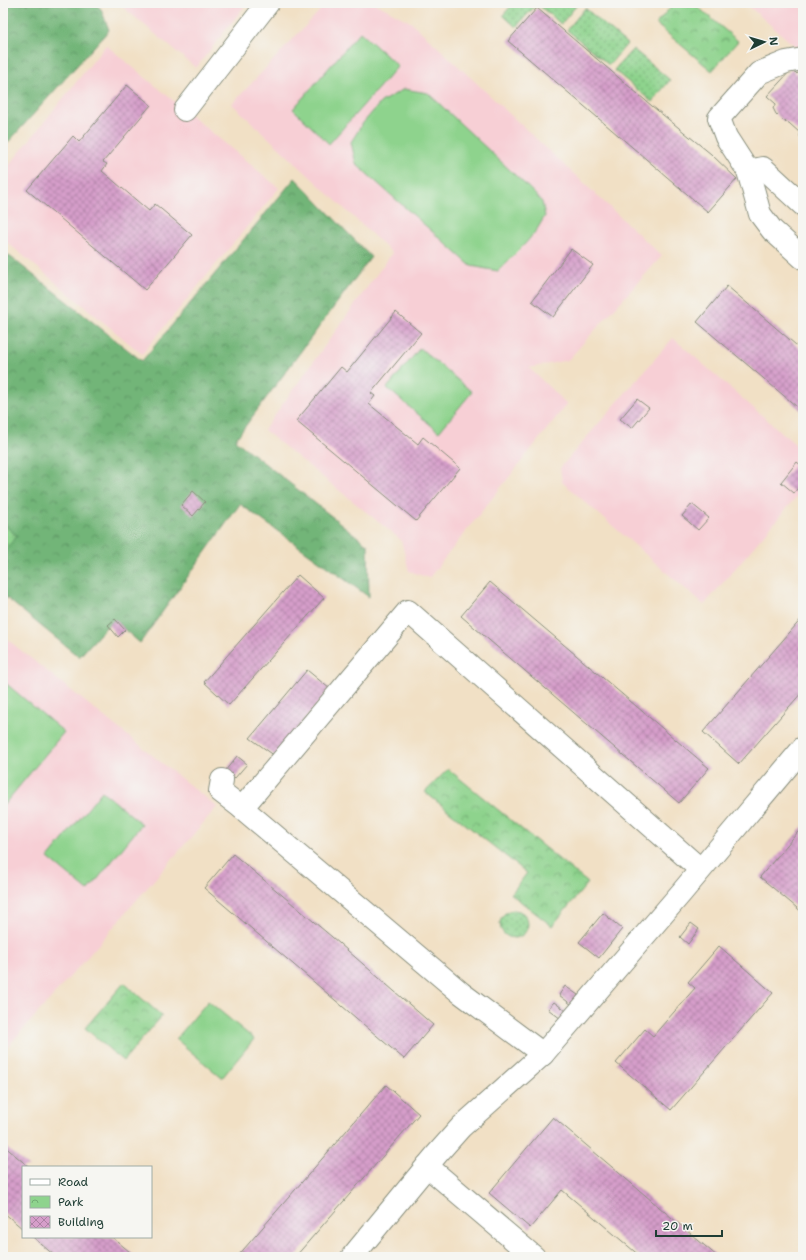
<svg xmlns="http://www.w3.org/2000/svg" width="806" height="1260" font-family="'Shantell Sans',sans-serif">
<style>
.built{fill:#f7cfd5}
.forest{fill:url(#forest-crowns);stroke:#487956}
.park{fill:url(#park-crowns);stroke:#568860}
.garden{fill:url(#garden-dots);stroke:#568860}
.pitch{fill:#8ed38d;stroke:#568860}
.building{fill:url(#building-cross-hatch)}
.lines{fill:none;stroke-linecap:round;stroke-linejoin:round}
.minor-casing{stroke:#888e7c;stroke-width:24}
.minor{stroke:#fff;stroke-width:22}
</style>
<defs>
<pattern id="forest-crowns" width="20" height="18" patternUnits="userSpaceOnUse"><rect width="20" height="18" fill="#72b578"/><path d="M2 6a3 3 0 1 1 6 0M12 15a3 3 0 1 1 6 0" fill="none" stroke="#5d9463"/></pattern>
<pattern id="park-crowns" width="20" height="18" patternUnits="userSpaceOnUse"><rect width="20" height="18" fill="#8ed38d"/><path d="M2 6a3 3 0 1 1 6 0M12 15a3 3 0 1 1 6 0" fill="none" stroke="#73ac74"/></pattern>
<pattern id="garden-dots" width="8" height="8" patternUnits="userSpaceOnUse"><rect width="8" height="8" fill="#8ed38d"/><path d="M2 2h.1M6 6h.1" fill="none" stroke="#73ac74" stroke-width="1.8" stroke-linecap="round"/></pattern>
<pattern id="building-cross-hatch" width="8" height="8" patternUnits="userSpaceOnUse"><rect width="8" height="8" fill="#d69eca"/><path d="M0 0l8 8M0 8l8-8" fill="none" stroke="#ad82a5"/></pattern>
</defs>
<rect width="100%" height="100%" fill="#f6f6f2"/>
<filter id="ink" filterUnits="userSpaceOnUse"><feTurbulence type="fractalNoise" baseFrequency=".025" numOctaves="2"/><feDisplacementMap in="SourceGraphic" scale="8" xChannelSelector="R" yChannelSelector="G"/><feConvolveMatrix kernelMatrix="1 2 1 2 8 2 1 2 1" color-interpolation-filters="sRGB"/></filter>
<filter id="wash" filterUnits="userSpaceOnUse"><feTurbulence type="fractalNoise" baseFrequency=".012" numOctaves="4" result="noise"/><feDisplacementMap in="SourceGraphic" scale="16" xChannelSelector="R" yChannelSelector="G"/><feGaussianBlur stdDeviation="0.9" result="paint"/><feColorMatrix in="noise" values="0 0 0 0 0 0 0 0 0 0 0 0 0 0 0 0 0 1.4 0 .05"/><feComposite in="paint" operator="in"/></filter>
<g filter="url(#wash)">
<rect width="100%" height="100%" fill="#f1e0c5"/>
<!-- built -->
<g class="built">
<polygon points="118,3 247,3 196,68"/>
<polygon points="327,3 375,3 412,23 662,256 568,360 529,368 567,404 429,578 409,571 401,540 264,430 392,253 232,104"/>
<polygon points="745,3 803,3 803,53"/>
<polygon points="106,45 279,188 142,354 3,239 3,173"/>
<polygon points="673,338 803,451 803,489 704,605 562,482 560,468"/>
<polygon points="3,636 217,807 84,961 3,1052"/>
</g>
<!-- forest -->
<g class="forest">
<polygon points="3,3 94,3 101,9 109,30 3,148"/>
<polygon points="295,178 371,257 235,440 368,545 369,597 240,504 140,643 125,630 115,619 108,625 79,657 3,595 3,552 17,536 3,524 3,251 142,361"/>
</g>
<!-- park -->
<g class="park">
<polygon points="674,3 693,3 738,41 712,71 656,24"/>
<polygon points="3,524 17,536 3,552"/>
<polygon points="448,769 588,883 552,926 511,894 527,873 425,792"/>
<polygon points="124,983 162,1016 123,1061 85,1028"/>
</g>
<!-- garden -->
<g class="garden">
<polygon points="514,3 571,3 577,5 561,24 537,4 516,27 503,15"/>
<polygon points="585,8 627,44 609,65 567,30"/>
<polygon points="633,49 670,80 652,102 614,70"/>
<circle cx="514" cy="924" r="14"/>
</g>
<!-- pitch -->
<g class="pitch">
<polygon points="360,32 398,66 329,144 293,109"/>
<polygon points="404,89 428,93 531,190 542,202 545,216 536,231 524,245 498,271 471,266 356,164 351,142 363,123 381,102"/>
<polygon points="420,348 472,392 439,432 387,388"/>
<polygon points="3,681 64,732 3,806"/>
<polygon points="102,791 142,824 88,891 48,858"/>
<polygon points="208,1001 254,1039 222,1078 176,1039"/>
</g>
<g id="blocks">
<!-- building -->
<g class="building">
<polygon points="537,8 652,106 711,154 737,179 708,212 508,41"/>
<polygon points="792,69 797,74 800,71 803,74 803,140 800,137 800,133 789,123 782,120 776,114 773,108 776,104 767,96"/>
<polygon points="127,85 151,105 103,162 107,164 102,171 149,211 155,204 192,235 145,290 27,190 73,136 79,142"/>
<polygon points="571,249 593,265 553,317 532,301"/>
<polygon points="727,286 803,351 803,412 697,322"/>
<polygon points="396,312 421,333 371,393 375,396 369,404 418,444 423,437 460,468 416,521 296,421 341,367 347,372"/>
<polygon points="637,399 649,408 632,428 620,419"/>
<polygon points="797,462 803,467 803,481 794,493 781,482"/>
<polygon points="193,491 205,502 193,516 181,505"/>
<polygon points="692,504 709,518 698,530 682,516"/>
<polygon points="298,575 324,598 229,705 204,682"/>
<polygon points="490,582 709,768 679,803 461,616"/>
<polygon points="803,617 803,691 739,764 703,732"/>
<polygon points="115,619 125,630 118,637 108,625"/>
<polygon points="307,670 330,689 275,756 250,738"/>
<polygon points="237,756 247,764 235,778 225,771"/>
<polygon points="803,826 803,913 760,877"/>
<polygon points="233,854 332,937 433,1025 404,1059 204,888"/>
<polygon points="603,913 622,929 599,958 579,942"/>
<polygon points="691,923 699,929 688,944 680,937"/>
<polygon points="719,946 773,993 671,1110 616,1063 645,1029 653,1036 695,988 688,982"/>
<polygon points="565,986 578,995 572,1005 559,995"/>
<polygon points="554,1002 566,1011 561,1019 548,1009"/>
<polygon points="386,1085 419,1114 371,1170 295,1257 237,1257"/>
<polygon points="553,1117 718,1257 641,1257 562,1190 530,1228 489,1193"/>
<polygon points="3,1145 29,1167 23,1167 23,1229 3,1212"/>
<polygon points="33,1237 112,1237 136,1257 56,1257"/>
</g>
</g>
</g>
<g filter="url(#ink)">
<use href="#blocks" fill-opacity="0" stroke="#888e7c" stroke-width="1"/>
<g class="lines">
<!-- minor casing -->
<g class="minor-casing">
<g id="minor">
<polyline points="803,59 786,62 759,73 719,118 726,137 748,171 760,214 772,230 803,258"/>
<polyline points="185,110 268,3"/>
<polyline points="748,171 763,168 803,205"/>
<polyline points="222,780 220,791 242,808"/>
<polyline points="543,1054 461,993 242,808 408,611 700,869"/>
<polyline points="427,1166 534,1257"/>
<polyline points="352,1257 427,1166 437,1154 461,1127 543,1054 682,892 803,748"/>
</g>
</g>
<!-- minor -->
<use href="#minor" class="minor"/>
</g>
</g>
<!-- margin -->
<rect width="806" height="1260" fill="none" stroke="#f6f6f2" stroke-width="16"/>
<!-- legend -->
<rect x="22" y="1166" width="130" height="72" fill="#f6f6f2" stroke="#a0aca6"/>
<rect x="30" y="1179" width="20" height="6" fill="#ffffff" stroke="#a0aca6"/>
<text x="58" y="1186" font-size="12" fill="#1f3d34">Road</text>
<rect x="30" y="1196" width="20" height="12" fill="url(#park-crowns)" stroke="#a0aca6"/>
<text x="58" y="1206" font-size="12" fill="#1f3d34">Park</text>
<rect x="30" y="1216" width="20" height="12" fill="url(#building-cross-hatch)" stroke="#a0aca6"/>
<text x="58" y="1226" font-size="12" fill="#1f3d34">Building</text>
<!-- north arrow -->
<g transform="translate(764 42) rotate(85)" stroke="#f6f6f2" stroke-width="3" paint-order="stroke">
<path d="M0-3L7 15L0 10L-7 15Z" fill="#1f3d34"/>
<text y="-6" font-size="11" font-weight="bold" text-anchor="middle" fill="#1f3d34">N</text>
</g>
<!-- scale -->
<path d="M656 1230v6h66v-6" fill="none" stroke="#1f3d34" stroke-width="2"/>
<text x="662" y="1230" font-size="12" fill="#1f3d34" stroke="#f6f6f2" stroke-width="3" paint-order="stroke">20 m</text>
</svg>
